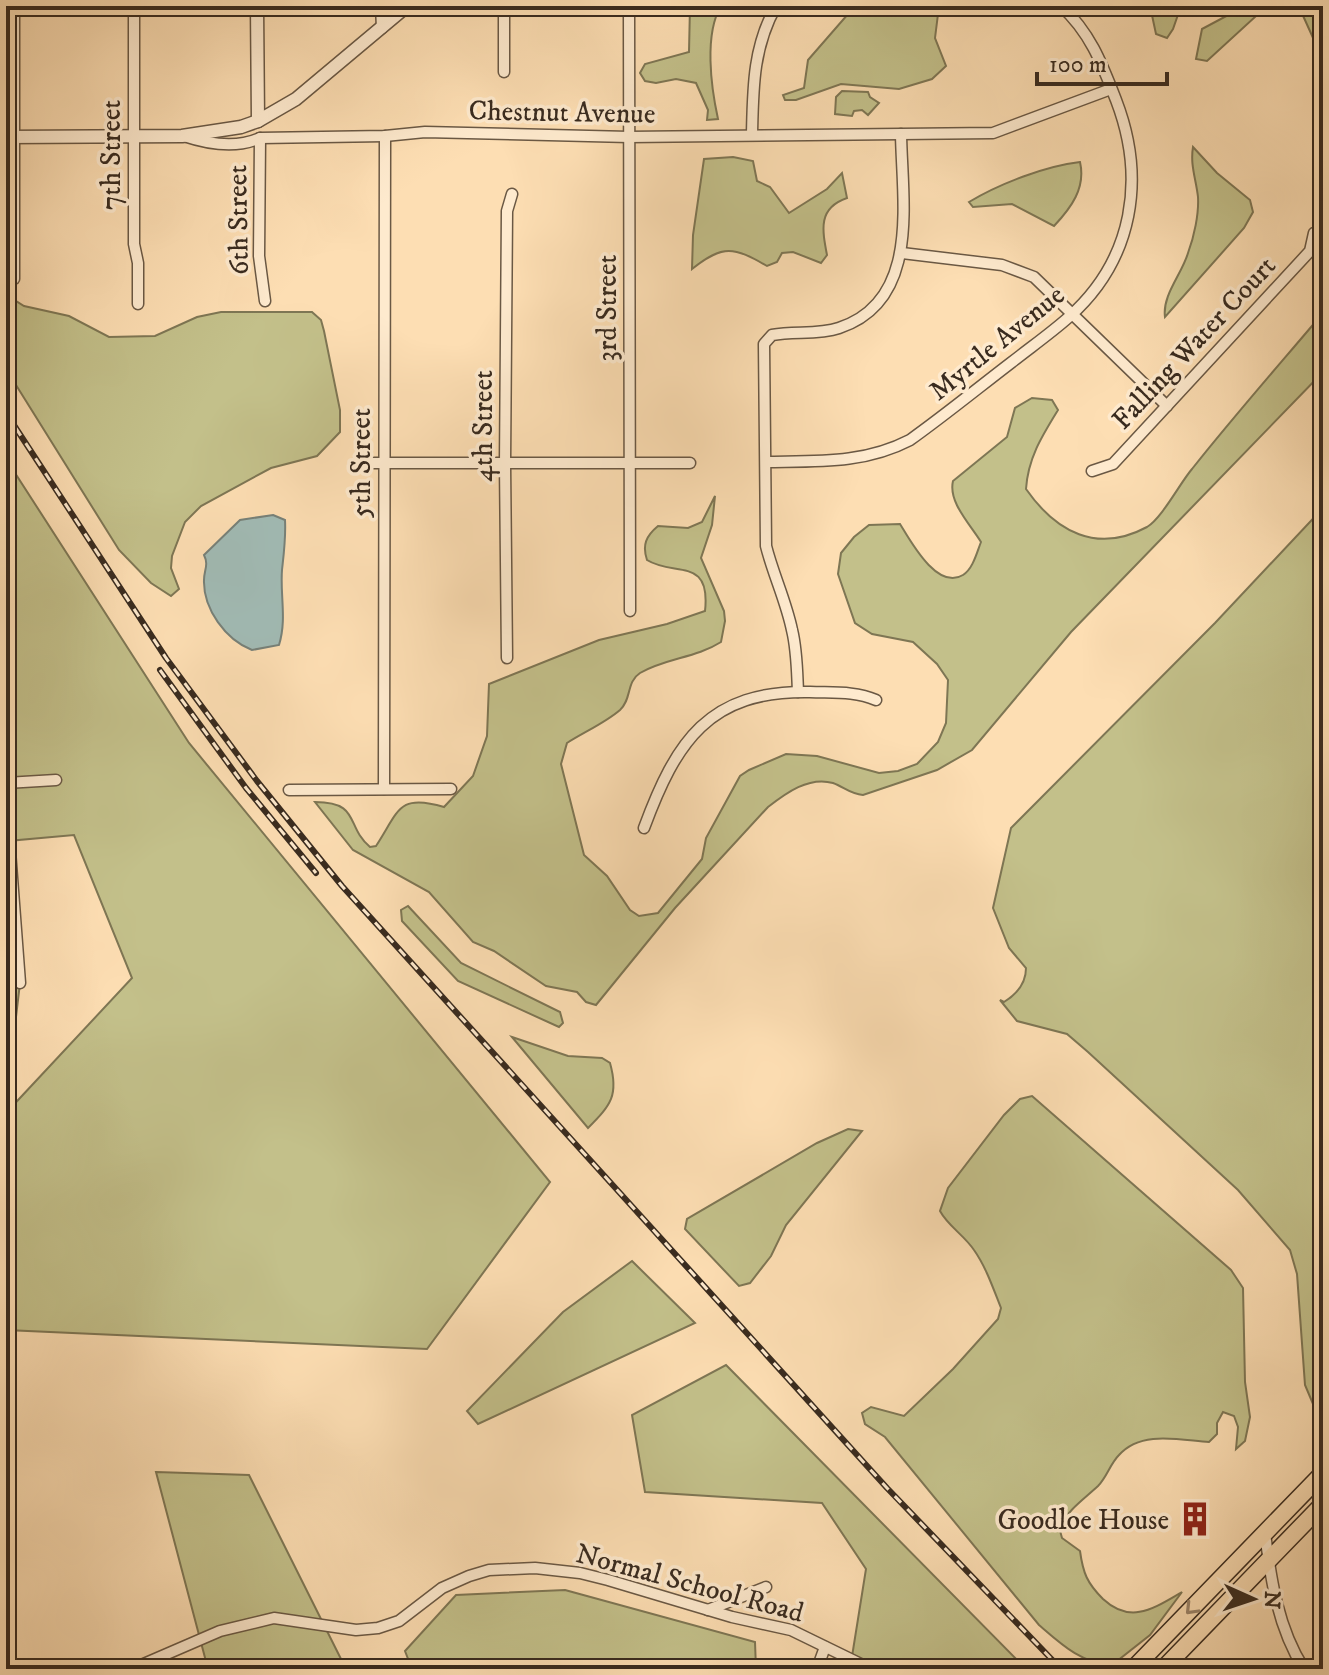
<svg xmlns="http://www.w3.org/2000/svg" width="1329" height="1675" font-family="'IM FELL DW Pica',serif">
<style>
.green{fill:#c3c08a;stroke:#7e7654;stroke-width:2}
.water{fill:#a1bbb5;stroke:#778179;stroke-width:2}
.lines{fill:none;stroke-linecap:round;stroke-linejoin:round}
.minor-casing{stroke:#6a5844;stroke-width:13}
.tertiary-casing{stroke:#6a5844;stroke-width:15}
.primary-casing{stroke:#392b1f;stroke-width:19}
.minor{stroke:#feeace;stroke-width:10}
.tertiary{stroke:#feeace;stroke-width:12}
.primary{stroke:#fddeb3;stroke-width:16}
.rail-casing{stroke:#392b1f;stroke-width:6}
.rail{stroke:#feeace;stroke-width:3;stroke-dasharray:9;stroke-linecap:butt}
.oneway{stroke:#9b8469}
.labels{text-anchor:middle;stroke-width:7;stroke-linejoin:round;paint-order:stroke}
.street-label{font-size:28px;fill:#392b1f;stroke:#feeace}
.poi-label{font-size:28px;fill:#392b1f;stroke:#feeace;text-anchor:end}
</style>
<rect width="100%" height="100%" fill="#fddeb3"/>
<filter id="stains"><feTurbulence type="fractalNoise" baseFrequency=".0025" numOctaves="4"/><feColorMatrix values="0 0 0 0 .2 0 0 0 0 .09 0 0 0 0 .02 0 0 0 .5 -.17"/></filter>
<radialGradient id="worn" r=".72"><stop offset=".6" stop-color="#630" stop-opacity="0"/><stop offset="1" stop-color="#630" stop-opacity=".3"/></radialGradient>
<!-- green -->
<g class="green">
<path d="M690,6h31c-17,28 -10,81 -3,113l-11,1 1,-10 -12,-27 -20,-4 -20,4 -11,-2 -5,-8 5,-9 44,-12z"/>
<polygon points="855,6 939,6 935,38 946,66 932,79 899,89 841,84 796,100 785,100 783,95 804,88 808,60"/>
<polygon points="1150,6 1181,6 1173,29 1167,38 1156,34"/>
<polygon points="1245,6 1272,6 1256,16 1207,61 1196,59 1202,29"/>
<polygon points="1283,6 1323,6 1323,60 1300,9"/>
<polygon points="842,91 868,92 870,97 879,103 868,115 862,110 854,111 852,116 835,114 836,97"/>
<path d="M1193,147l24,26 33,27 3,12 -9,16 -79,89c-3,-22 17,-43 23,-64 6,-16 11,-39 10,-56 -2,-18 -8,-32 -5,-50z"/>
<path d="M733,157l20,4 4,20 13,6 19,26 38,-24 15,-16 5,25c-29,10 -25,31 -20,57l-6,8 -28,-11 -11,1 -5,9 -10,4c-33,-19 -44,-22 -75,3l1,-34 11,-76z"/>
<path d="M1080,162c6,26 -9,46 -26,64l-42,-22 -39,3 -4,-5c30,-18 76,-36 111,-40z"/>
<polygon points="6,274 13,299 24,306 69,316 109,337 155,336 197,317 221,312 312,312 321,320 324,331 340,410 340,432 317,456 271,468 201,506 185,522 172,556 171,568 179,589 171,596 151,583 119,550 6,369"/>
<path d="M1323,313v59l-252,260 -99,118 -35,20 -74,25c-13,-1 -19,-8 -30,-12 -24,-7 -47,10 -65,24l-93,101 -79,97 -10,-3 -9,-10 -31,-6 -52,-35 -21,-9 -44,-50 -76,-42 -38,-48c46,0 30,24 55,45l6,-1c23,-35 22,-53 68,-39l29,-31 14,-40 2,-52 110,-44 68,-16 38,-13c6,-55 -31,-34 -58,-51 -5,-15 -1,-24 11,-34l30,2 14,-6 13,-26 -3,29 -11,33 23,53 1,10 -4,21c-25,16 -55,16 -81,31 -14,9 -8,26 -20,37 -15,13 -36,22 -53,33l-6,21 23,91 23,21 23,34 9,6 19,-3 44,-54 4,-21 34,-62 9,-6 37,-16 31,2 62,17 19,-2 19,-7 21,-22 8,-19 2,-43 -11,-16 -24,-22 -41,-8 -17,-11 -17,-49 3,-21 13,-16 15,-12 31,-1c10,16 37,67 63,51 10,-6 14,-23 18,-33 -11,-18 -33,-40 -28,-61l54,-44 8,-29 17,-10 20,2 6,10c-16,26 -30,48 -32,79 30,43 71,65 121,38 15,-9 33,-44 45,-58 42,-53 87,-104 131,-156z"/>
<polygon points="6,459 189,743 550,1182 427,1349 6,1330 6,1113 132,978 74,835 8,841 20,983 14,1034 6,1034"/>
<path d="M1323,508v327l-5,14 5,61 -2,536 -5,-35 -11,-26 -8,-111 -7,-24 -52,-60 -150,-138 -21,-18 -50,-13 -17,-21 4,2c13,-8 22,-19 22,-34l-17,-20 -16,-40 18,-80 204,-205z"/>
<polygon points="408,906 461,963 560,1012 563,1023 559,1027 458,981 402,921 401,910"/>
<path d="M512,1037l56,19 34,2 8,5c9,32 1,42 -22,65z"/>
<path d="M1032,1096l199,174 12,18 2,94 5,35 -5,24 -9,8 2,-22 -4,-11 -11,-4 -6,11v11l-8,8c-29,-2 -68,-12 -90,13 -9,9 -12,22 -21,31 -14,13 -30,24 -39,41l3,11 18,13c3,22 7,32 23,48 28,26 51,9 79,-7l-32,43 -38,30c-30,-1 -51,-21 -73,-40l-154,-188 -20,-13 -3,-11 9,-6 33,9 49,-47 45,-50 3,-11c-8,-20 -15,-41 -27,-58 -10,-15 -26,-24 -34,-39l8,-23 56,-73 16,-16z"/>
<polygon points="848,1129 862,1131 786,1225 771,1256 750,1283 739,1286 685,1229 687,1219 817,1143"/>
<polygon points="632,1261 695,1323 478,1424 467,1411 563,1312"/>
<polygon points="726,1365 1026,1669 850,1669 866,1569 822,1503 645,1492 632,1415"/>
<polygon points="156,1472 249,1475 346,1669 208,1669"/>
<polygon points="565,1590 755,1642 756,1669 412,1669 405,1651 456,1595"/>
</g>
<!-- water -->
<path class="water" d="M273,515l12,5c1,17 -1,32 -3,50 -2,26 5,49 -3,75l-27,5c-26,-10 -49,-41 -48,-70 0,-10 5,-15 0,-25l36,-35z"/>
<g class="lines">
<!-- minor casing -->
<g class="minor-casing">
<g id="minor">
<polyline points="14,6 14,279"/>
<polyline points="134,6 134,244 138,263 138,304"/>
<polyline points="381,6 382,28"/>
<polyline points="504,6 504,72"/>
<polyline points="629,6 630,611"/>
<path d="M752,134c1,-46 1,-87 24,-128"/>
<path d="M184,136c24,8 52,13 76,2l125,-2 40,-4 204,5 364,-4 118,-44"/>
<polyline points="260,138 259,256 265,301"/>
<polyline points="902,253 1002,265 1034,277 1167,406"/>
<path d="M766,462c51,-1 98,2 144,-22 35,-25 68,-52 102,-78 19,-15 39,-29 57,-45 65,-58 77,-139 47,-217 -14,-36 -26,-68 -55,-94"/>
<polyline points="362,463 690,463"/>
<polyline points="1092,471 1113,464 1310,251 1314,233"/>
<polyline points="507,658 505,464 507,211 512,194"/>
<path d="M798,692c-1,-21 -1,-42 -6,-62 -6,-29 -19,-56 -26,-84l-2,-202 8,-9c23,-4 46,0 67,-7 82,-27 63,-127 62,-194"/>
<polyline points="6,783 56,780"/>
<polyline points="384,789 385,136"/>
<polyline points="289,790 451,789"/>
<path d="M644,828c32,-86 64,-138 166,-136 23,1 45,-1 66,8"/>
<polyline points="6,834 10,851 20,983"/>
<path d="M1265,1533c6,48 13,95 39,136"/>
<polyline points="708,1610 766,1587"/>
<polyline points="132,1669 220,1631 274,1618 356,1630 378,1628 399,1621 442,1588 469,1576 489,1570 535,1568 580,1573 608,1580 732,1617 791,1630 871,1669"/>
<polyline points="817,1669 825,1647"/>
</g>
</g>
<!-- tertiary casing -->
<g class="tertiary-casing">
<g id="tertiary">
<polyline points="257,6 258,121"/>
<polyline points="6,137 182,136 241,127 258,121 296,99 407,6"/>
</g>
</g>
<!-- primary casing -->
<g class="primary-casing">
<g id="primary">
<polyline points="1133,1669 1323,1473"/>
<polyline points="1163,1669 1323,1504"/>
</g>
</g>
<!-- minor -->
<use href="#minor" class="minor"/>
<!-- tertiary -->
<use href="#tertiary" class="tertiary"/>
<!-- primary -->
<use href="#primary" class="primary"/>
<!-- rail casing -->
<g class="rail-casing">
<g id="rail">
<polyline points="6,413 166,658 257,781 342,886 887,1488 1061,1669"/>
<polyline points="160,670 246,788 316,873"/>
</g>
</g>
<!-- rail -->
<use href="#rail" class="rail"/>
</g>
<!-- one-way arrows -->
<defs><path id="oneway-chevron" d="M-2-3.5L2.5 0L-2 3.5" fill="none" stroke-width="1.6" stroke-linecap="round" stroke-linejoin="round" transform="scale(2)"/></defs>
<use class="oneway" href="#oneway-chevron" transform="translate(1191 1609) rotate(134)"/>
<!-- icons -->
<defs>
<g id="building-bare" transform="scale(2.76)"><path d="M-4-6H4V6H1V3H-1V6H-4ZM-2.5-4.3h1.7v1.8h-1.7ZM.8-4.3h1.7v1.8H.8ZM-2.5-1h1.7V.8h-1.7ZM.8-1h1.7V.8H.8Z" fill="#8f2418" stroke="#feeace" stroke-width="2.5" paint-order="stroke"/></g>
</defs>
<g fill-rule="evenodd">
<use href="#building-bare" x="1195" y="1519"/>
</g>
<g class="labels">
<!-- street labels -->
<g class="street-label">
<text transform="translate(562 111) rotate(1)" y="10">Chestnut Avenue</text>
<text transform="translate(110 155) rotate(-90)" y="10">7th Street</text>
<text transform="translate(237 220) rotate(-91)" y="10">6th Street</text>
<text transform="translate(606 308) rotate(-90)" y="10">3rd Street</text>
<text transform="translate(996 342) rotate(-39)" y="10">Myrtle Avenue</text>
<text transform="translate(1193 342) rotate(-47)" y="10">Falling Water Court</text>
<text transform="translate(482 426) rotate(-90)" y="10">4th Street</text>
<text transform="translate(360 463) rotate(-90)" y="10">5th Street</text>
<text transform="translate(690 1582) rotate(15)" y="10">Normal School Road</text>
</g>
<!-- poi labels -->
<g class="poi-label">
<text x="1169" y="1529">Goodloe House</text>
</g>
</g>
<!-- margin -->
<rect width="1329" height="1675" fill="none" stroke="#fddeb3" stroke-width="32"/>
<rect x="8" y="8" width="1313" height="1659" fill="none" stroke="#392b1f" stroke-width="4"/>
<rect x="16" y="16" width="1297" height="1643" fill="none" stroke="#392b1f" stroke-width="2"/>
<!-- north arrow -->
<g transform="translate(1253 1599) rotate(93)" stroke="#feeace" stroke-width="6" paint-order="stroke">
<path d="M0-6L14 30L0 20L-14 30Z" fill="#392b1f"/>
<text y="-12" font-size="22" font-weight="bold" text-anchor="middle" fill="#392b1f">N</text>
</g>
<!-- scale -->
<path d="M1037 72v12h130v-12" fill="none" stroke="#392b1f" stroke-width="4"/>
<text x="1049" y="72" font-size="24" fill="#392b1f" stroke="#feeace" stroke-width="6" paint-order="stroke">100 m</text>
<rect width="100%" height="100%" filter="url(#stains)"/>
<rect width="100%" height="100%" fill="url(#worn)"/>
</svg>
